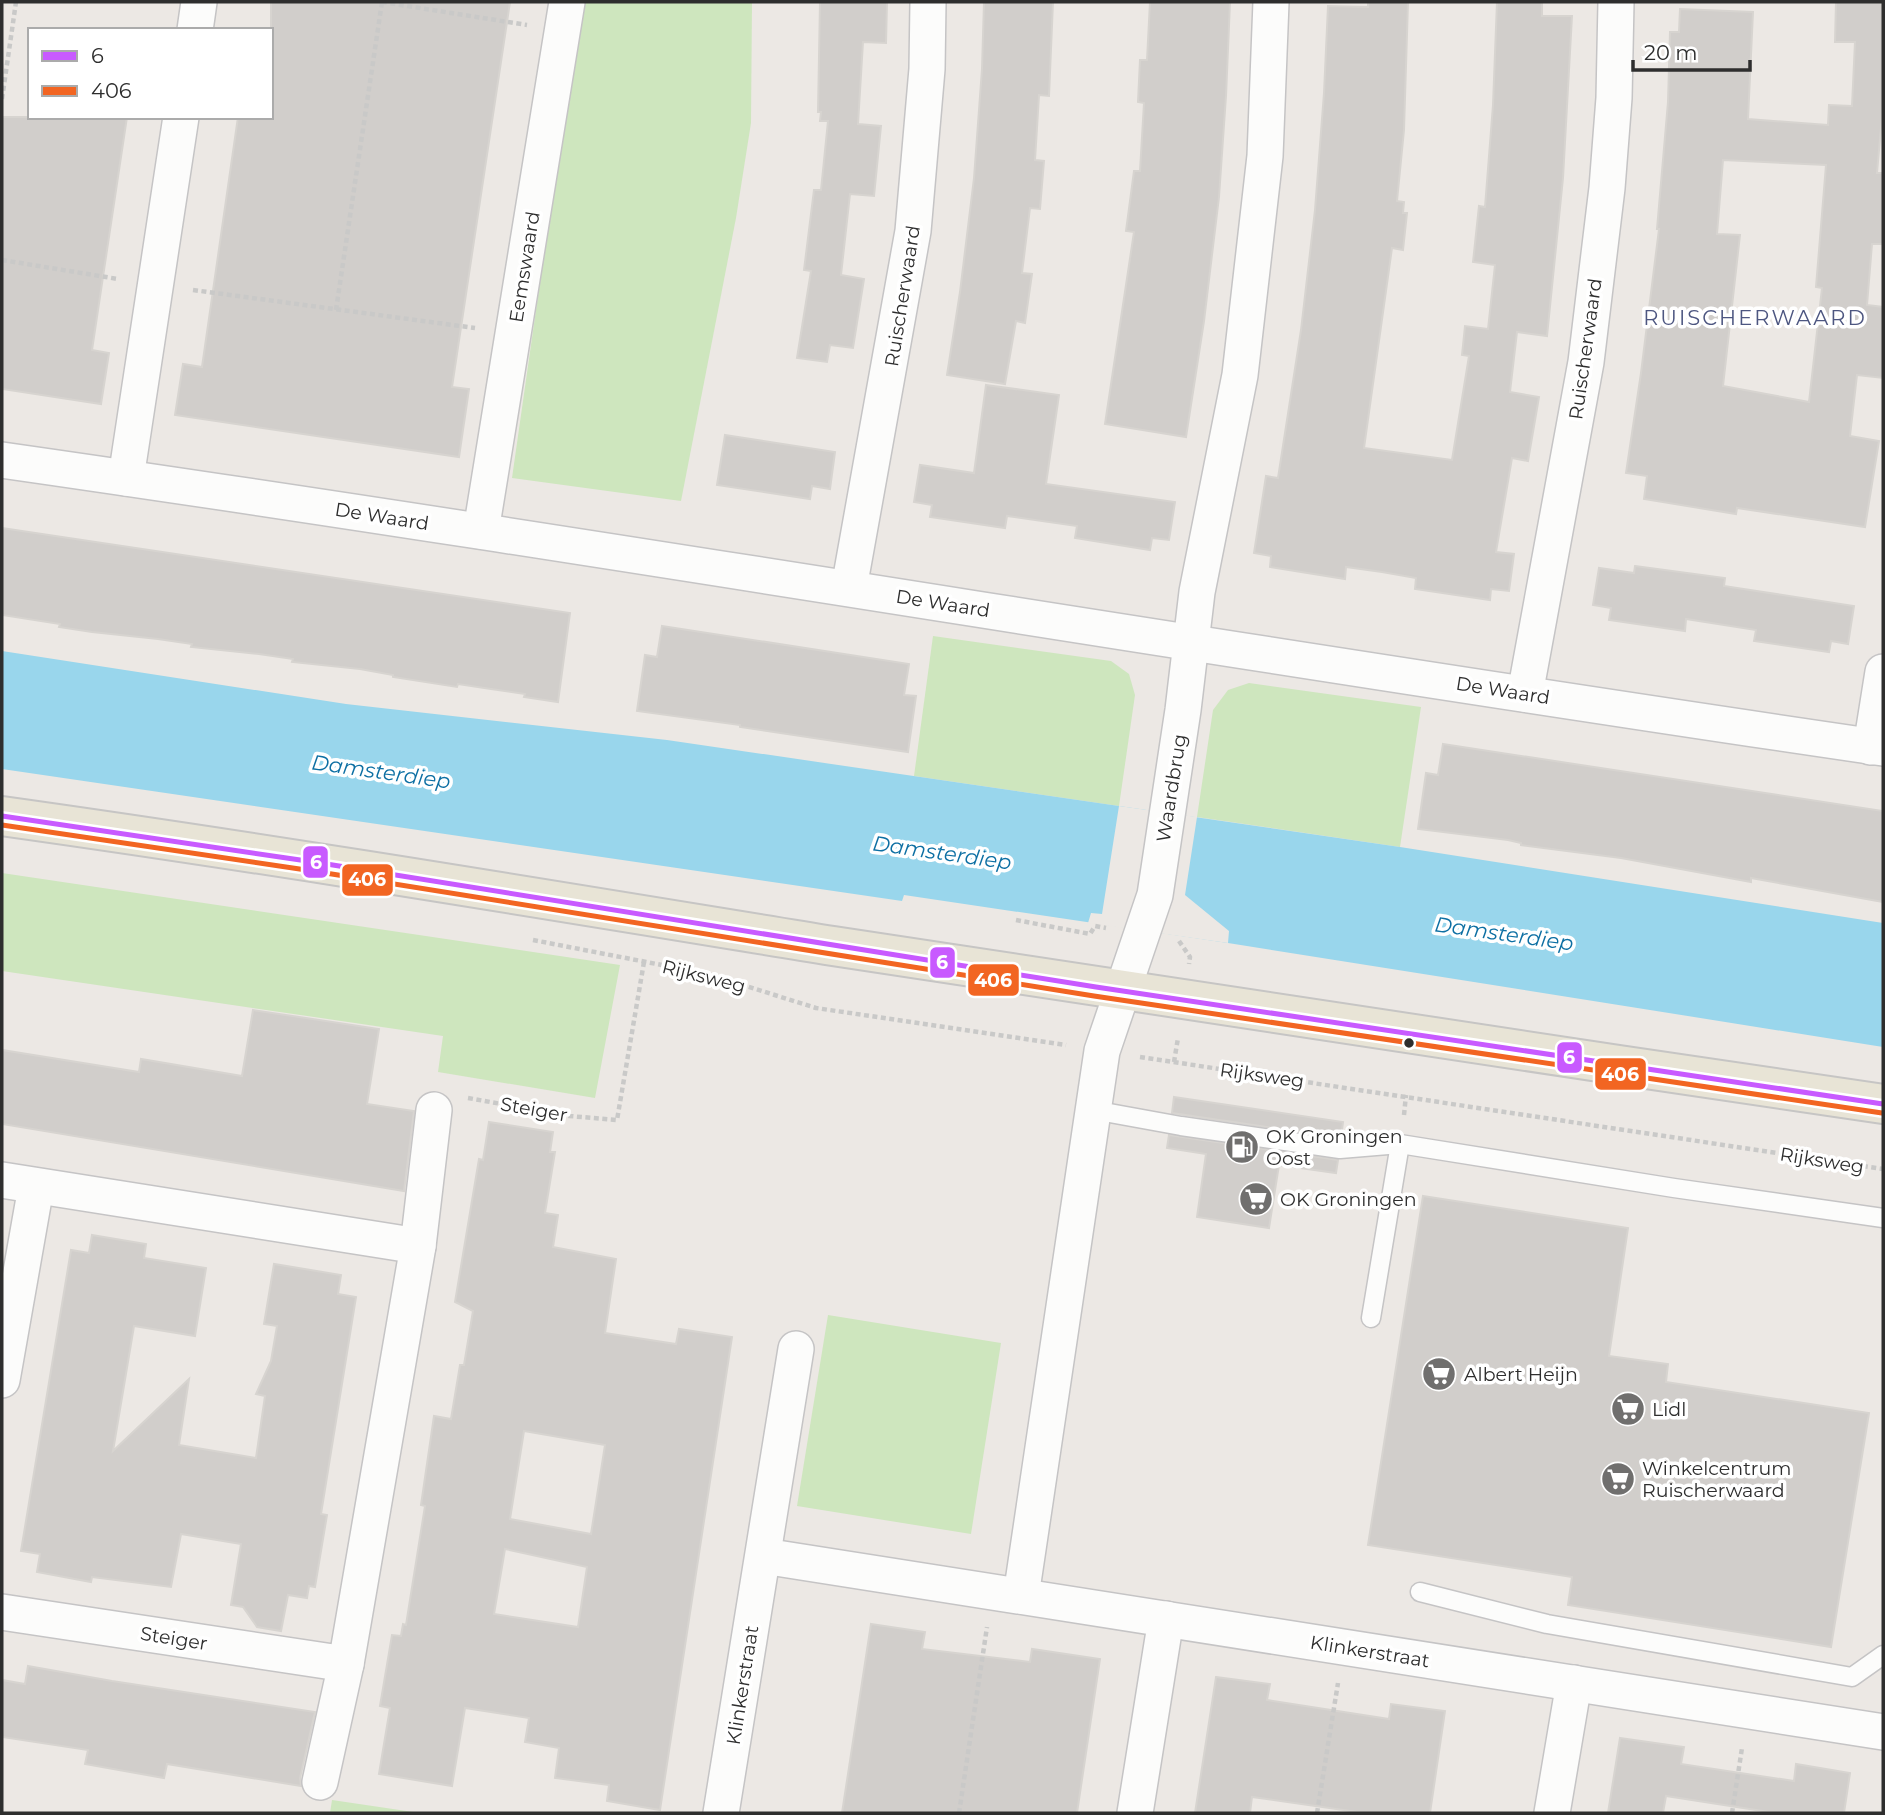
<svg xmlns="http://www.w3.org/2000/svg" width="1885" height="1815" font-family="Montserrat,sans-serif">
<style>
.green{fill:#cee6be}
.water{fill:#99d6ec}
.pier{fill:#ece8e4}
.building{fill:#d1cecb;stroke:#d7d4d0;stroke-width:2;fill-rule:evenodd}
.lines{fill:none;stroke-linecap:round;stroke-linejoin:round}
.service-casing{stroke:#c5c4c5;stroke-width:21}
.minor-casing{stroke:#c5c4c5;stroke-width:38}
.primary-casing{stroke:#c6c5c4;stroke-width:42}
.path{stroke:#c9c9c8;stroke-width:4.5;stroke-dasharray:5 3.5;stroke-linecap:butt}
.service{stroke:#fcfcfb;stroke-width:18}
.minor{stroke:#fcfcfb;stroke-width:35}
.primary{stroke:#e8e4d6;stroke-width:38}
.bus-1-casing{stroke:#fff;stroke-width:10}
.bus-2-casing{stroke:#fff;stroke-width:10}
.bus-1{stroke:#c85aff;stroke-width:5}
.bus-2{stroke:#f26522;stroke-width:5}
.bus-dot{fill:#2e2e2e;stroke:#fff;stroke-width:2.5}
.labels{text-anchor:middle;stroke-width:7;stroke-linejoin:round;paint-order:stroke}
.street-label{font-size:19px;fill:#2e2e2e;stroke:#fff}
.poi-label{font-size:19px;fill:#2e2e2e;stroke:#fff;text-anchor:start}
.neighbourhood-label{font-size:21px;letter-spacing:2px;fill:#4d5680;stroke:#fff}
.water-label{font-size:21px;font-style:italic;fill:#0d6fa3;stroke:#fff}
.line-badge{stroke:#fff;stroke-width:2.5}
.badge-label{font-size:19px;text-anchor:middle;font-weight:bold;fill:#fff}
</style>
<rect width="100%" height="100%" fill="#ece8e4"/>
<!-- green -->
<g class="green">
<polygon points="580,2 752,2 751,123 736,218 681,501 512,478"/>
<polygon points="933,636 1111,661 1129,674 1135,695 1119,806 914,776"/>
<polygon points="1249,683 1421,707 1400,847 1197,817 1213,710 1228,690"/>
<polygon points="2,873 620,965 595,1098 438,1072 443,1036 2,971"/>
<polygon points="828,1315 1001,1343 971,1534 797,1506"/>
<polygon points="332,1800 420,1813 330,1813"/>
</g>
<!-- water -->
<polygon class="water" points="2,651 346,704 667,740 1400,847 1883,923 1883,1047 1228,943 904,895 902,901 2,769"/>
<!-- pier -->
<polygon class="pier" points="1119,806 1197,817 1185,895 1229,931 1228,943 1088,923 1091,913 1102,914"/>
<!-- building -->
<g class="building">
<polygon points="271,2 510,2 452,387 469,389 459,457 175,415 183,364 202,367 238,117 271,117"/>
<polygon points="820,2 887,2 886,43 863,42 858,124 881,126 874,196 850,194 841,275 864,279 853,348 830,345 827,362 797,358 811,271 804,270 814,190 821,190 828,121 820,121 821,112 818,112"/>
<polygon points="984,2 1053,2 1049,96 1039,95 1037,128 1035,160 1044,161 1040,209 1030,208 1022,273 1032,274 1025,323 1016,321 1005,384 947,375 960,292 974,178 982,69"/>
<polygon points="1150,2 1230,2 1226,96 1219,197 1204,321 1186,437 1105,424 1134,232 1126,231 1134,171 1140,171 1144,103 1138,102 1140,60 1147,60"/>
<polygon points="1368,2 1408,2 1404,130 1397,201 1404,202 1403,213 1407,213 1403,250 1392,248 1364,448 1452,460 1469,356 1462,355 1465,326 1488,329 1495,265 1473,262 1479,206 1485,207 1493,105 1497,2 1542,2 1542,16 1572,16 1563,178 1547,336 1517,332 1510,392 1539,397 1528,461 1512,458 1496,552 1514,554 1509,591 1491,589 1490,600 1415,589 1416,578 1382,572 1346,567 1345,579 1270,567 1271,556 1254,553 1266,476 1278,478 1301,330 1315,210 1324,93 1328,6 1368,7"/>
<path d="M1836,2h47v103l-6,68h6v71h-11l-5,61 16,2v71l-26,-3 -7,61 29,5 -14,86 -128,-19 -1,6 -92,-15 3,-23 -21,-3 15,-100 18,-144h-2l11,-127 2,-70h9l1,-23 73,3 -5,107 80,6 1,-20 23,1 3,-64h-20zM1723,160l103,5 -10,122 6,1 -13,114 -86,-16 17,-151 -23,-1z"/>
<polygon points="2,117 127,117 92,350 109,353 101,404 2,389"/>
<polygon points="986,385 1059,395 1046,484 1175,502 1169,540 1152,538 1150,550 1075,538 1077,526 1007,516 1005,528 930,517 932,505 914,502 920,465 974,473"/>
<polygon points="725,435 835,452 830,489 812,486 810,499 717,485"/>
<polygon points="2,528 570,613 558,702 524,697 525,694 491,689 458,684 457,687 393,677 393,675 360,669 292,662 293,659 259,654 191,647 192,644 158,639 92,632 59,627 60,624 2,615"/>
<polygon points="1635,566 1725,578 1724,586 1854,606 1848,644 1831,641 1829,652 1754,641 1756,630 1686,619 1685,631 1609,620 1611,608 1593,605 1599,568 1634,573"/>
<polygon points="662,626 909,664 904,695 916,696 908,752 740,727 740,725 637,711 645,655 657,657"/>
<polygon points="1443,744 1883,811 1883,902 1751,878 1751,882 1621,858 1521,845 1521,843 1508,840 1418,829 1426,773 1438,775"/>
<polygon points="253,1010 379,1029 367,1104 414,1111 404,1191 2,1124 2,1050 139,1072 141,1059 242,1076"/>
<polygon points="1174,1097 1343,1122 1341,1138 1172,1113"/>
<path d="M489,1122l64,10 -3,20h5l-10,61 13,2 -5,32 63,12 -11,74 71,11 3,-15 53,8 -72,473 -53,-9 2,-16 -54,-7 4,-30 -34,-6 4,-24 -64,-10 -13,78 -73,-12 11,-66 -10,-2 12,-71 9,1 2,-12 3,1 19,-119 -4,-1 13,-89 17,3 9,-54h4l9,-54 -18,-9 24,-143 4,1zM524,1431l81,14 -14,89 -81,-15zM505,1549l82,18 -9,60 -84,-13z"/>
<polygon points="1169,1135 1338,1160 1336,1173 1279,1165 1269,1228 1197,1217 1206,1154 1167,1148"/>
<polygon points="1423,1196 1628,1228 1609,1356 1668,1364 1666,1382 1869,1413 1831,1647 1568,1605 1572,1577 1368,1545"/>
<polygon points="92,1235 146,1244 144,1258 206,1268 195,1336 134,1326 113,1451 189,1379 179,1445 256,1458 265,1396 256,1394 271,1361 277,1326 264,1324 274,1264 341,1275 338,1294 356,1297 321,1514 327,1515 315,1587 309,1586 307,1598 288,1595 281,1631 257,1627 243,1607 231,1605 241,1544 181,1534 171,1587 92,1577 91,1582 37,1572 40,1554 21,1551 71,1250 89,1253"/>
<polygon points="871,1624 925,1632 922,1649 1030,1662 1032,1649 1100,1659 1077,1813 842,1813"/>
<polygon points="28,1666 112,1681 315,1712 300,1778 301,1786 167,1764 164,1778 85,1764 88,1750 2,1737 2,1680 25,1684"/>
<polygon points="1216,1677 1270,1684 1267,1700 1389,1719 1391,1704 1445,1711 1430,1813 1364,1813 1252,1797 1250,1813 1195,1813"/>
<polygon points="1620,1738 1684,1747 1681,1764 1794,1781 1796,1764 1850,1773 1844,1813 1775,1813 1666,1796 1663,1813 1608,1813"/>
</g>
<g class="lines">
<!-- service casing -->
<g class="service-casing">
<g id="service">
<polyline points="1093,1110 1181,1126 1340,1149 1400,1144 1674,1188 1883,1218"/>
<polyline points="1371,1318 1400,1144"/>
<polyline points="1420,1592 1547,1624 1852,1677 1883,1655"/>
</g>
</g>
<!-- minor casing -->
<g class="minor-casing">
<g id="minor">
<polyline points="195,30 199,2"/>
<path d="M2,460c628,90 1253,197 1881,288"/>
<polyline points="126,478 181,117"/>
<polyline points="481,531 567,2"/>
<polyline points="849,588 913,231 927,69 928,2"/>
<polyline points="1525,694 1586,362 1607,188 1614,98 1616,2"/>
<polyline points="1871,747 1883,672"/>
<polyline points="2,1180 418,1246"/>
<polyline points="2,1380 36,1187"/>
<polyline points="764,1556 1883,1732"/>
<polyline points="1021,1596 1102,1051 1155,895 1183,710 1197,592 1240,375 1265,156 1271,2"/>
<polyline points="2,1612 346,1664 418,1246 434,1110"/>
<polyline points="320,1782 346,1664"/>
<polyline points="721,1813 796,1349"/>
<polyline points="1135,1813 1166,1619"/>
<polyline points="1552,1813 1574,1683"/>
</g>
</g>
<!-- primary casing -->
<g class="primary-casing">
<path id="primary" d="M2,816c278,39 554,85 831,130 350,56 700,106 1050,158"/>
</g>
<!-- path -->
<g class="path">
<polyline points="382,2 527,25"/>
<polyline points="2,99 16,2"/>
<polyline points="2,260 118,279"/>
<polyline points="193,290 475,328"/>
<polyline points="336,310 382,2"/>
<polyline points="1016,920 1090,934 1095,926 1106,928"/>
<polyline points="533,940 708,974 816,1008 1066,1045"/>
<polyline points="1179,941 1190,957 1189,964"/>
<polyline points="1140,1057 1883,1169"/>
<polyline points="1174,1062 1178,1038"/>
<polyline points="468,1098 569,1116 617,1120 644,962"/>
<polyline points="1404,1115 1406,1095"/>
<polyline points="959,1813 987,1627"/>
<polyline points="1317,1813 1338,1683"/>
<polyline points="1732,1813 1742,1748"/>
</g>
<!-- service -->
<use href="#service" class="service"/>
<!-- minor -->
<use href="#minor" class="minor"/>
<!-- primary -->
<use href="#primary" class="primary"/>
<!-- bus-1 casing -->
<g class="bus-1-casing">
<polyline id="bus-1" points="2,816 314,862 1096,987 1883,1104"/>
</g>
<!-- bus-2 casing -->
<g class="bus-2-casing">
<polyline id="bus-2" points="2,825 313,871 1094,996 1882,1113"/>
</g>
<!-- bus-1 -->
<use href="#bus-1" class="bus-1"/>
<!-- bus-2 -->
<use href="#bus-2" class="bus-2"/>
</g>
<!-- icons -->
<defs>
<g id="fuel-disc" transform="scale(1.75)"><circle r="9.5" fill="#706f6e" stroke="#fff"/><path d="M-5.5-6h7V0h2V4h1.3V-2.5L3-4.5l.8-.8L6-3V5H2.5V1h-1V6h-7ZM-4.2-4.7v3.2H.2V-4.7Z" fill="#fff"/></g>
<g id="supermarket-disc" transform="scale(1.75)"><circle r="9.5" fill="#706f6e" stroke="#fff"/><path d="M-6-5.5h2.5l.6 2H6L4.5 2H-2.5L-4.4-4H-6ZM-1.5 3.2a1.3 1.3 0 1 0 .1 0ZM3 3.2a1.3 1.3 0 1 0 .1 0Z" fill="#fff"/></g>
</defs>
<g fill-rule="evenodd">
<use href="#fuel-disc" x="1242" y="1147"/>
<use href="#supermarket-disc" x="1256" y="1199"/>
<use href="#supermarket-disc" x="1439" y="1374"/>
<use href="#supermarket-disc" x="1628" y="1409"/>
<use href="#supermarket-disc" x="1618" y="1479"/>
</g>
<!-- markers -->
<circle class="bus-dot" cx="1409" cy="1043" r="6"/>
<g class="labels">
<!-- street labels -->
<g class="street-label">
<text transform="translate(524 267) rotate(-81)" y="7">Eemswaard</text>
<text transform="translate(902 296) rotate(-81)" y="7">Ruischerwaard</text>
<text transform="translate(1585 349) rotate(-82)" y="7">Ruischerwaard</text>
<text transform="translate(382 516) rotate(9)" y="7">De Waard</text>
<text transform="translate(943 603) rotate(9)" y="7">De Waard</text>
<text transform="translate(1503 690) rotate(9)" y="7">De Waard</text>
<text transform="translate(1171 788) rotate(-81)" y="7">Waardbrug</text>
<text transform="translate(704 976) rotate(14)" y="7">Rijksweg</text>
<text transform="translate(1262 1075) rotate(8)" y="7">Rijksweg</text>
<text transform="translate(534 1109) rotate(10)" y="7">Steiger</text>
<text transform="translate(1822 1160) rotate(9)" y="7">Rijksweg</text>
<text transform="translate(174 1638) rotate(9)" y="7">Steiger</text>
<text transform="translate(1370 1651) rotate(9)" y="7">Klinkerstraat</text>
<text transform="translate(742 1685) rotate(-81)" y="7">Klinkerstraat</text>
</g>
<!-- poi labels -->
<g class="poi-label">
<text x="1266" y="1143">OK Groningen<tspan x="1266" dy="22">Oost</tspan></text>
<text x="1280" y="1206">OK Groningen</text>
<text x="1464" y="1381">Albert Heijn</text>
<text x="1652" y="1416">Lidl</text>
<text x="1642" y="1475">Winkelcentrum<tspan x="1642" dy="22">Ruischerwaard</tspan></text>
</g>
<!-- neighbourhood labels -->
<g class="neighbourhood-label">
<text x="1755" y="325">RUISCHERWAARD</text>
</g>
<!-- water labels -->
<g class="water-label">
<text transform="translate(381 772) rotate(8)" y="7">Damsterdiep</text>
<text transform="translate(942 853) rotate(8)" y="7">Damsterdiep</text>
<text transform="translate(1504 934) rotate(8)" y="7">Damsterdiep</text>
</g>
</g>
<g class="line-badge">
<rect x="302" y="845" width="27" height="34" rx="7" fill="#c85aff"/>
<rect x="341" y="863" width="53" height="34" rx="7" fill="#f26522"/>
<rect x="929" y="946" width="27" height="33" rx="7" fill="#c85aff"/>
<rect x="967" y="963" width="53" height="34" rx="7" fill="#f26522"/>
<rect x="1556" y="1041" width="27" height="33" rx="7" fill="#c85aff"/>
<rect x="1594" y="1057" width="53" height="34" rx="7" fill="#f26522"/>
</g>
<g class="badge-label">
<text x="316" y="869">6</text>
<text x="367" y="886">406</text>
<text x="942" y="969">6</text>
<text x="993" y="987">406</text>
<text x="1569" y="1064">6</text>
<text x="1620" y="1081">406</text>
</g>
<!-- border -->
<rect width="1885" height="1815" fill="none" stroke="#2e2e2e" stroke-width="7"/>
<!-- legend -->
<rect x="28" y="28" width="245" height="91" fill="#ffffff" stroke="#ababab" stroke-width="2"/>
<rect x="42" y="51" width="35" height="10" fill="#c85aff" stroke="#ababab" stroke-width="2"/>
<text x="91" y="63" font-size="21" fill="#2e2e2e">6</text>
<rect x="42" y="86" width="35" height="10" fill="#f26522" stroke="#ababab" stroke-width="2"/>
<text x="91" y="98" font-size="21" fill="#2e2e2e">406</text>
<!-- scale -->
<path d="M1633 60v10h117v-10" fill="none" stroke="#2e2e2e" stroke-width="3.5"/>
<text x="1644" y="60" font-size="21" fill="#2e2e2e" stroke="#ffffff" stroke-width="5" paint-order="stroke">20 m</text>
</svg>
